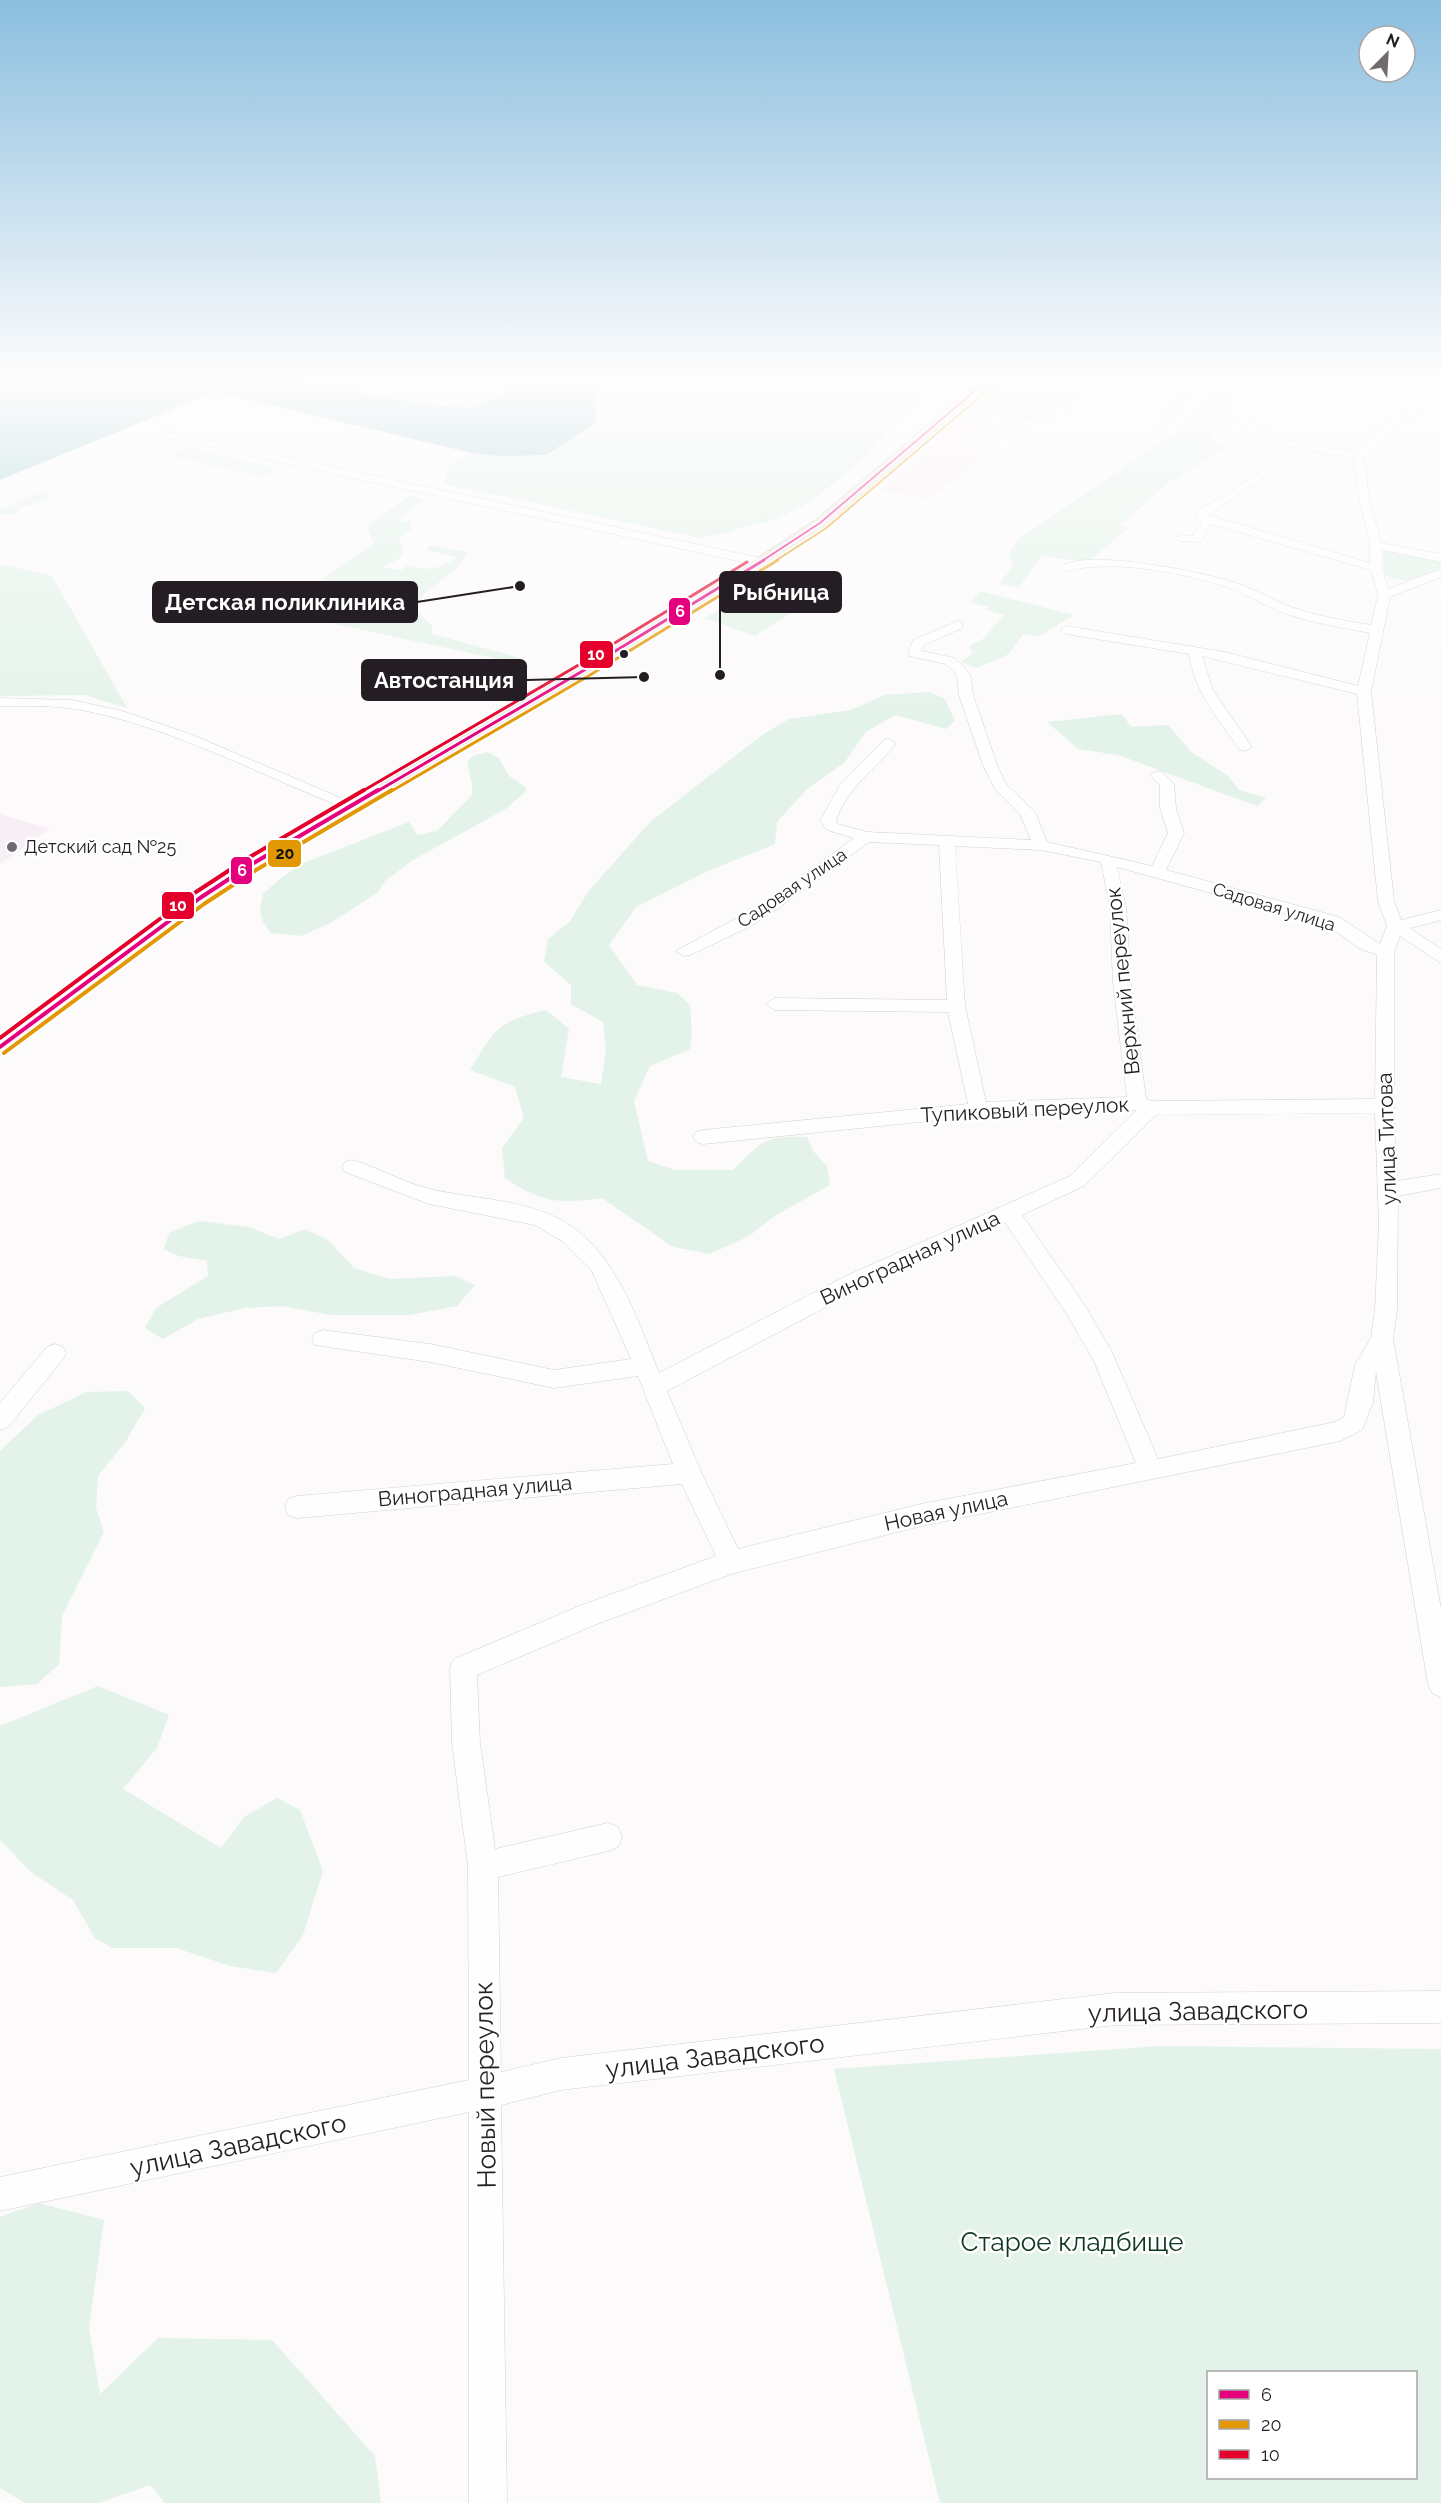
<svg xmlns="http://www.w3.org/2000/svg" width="1441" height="2503" font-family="Raleway,sans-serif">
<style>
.built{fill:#f8eff6}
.green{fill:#e3f3e9;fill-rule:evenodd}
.water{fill:#a0ccd2}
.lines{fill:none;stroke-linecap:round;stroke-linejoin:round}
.minor-casing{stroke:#d3cfd2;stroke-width:1}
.major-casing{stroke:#b8a9a4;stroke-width:1}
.minor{fill:#fffefe;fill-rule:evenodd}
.major{fill:#efe7e3;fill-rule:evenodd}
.bus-1-far2-casing{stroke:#fff;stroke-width:4.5}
.bus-1-far1-casing{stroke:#fff;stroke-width:6}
.bus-1-casing{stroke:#fff;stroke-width:8}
.bus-2-far2-casing{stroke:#fff;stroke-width:4.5}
.bus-2-far1-casing{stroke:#fff;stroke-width:6}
.bus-2-casing{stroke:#fff;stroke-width:8}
.bus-3-far1-casing{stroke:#fff;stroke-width:6}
.bus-3-casing{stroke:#fff;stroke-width:8}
.bus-1-far2{stroke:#e5007d;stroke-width:2}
.bus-1-far1{stroke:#e5007d;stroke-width:3}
.bus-1{stroke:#e5007d;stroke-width:4}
.bus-2-far2{stroke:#e29804;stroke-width:2}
.bus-2-far1{stroke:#e29804;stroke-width:3}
.bus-2{stroke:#e29804;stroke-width:4}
.bus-3-far1{stroke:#e4002b;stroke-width:3}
.bus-3{stroke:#e4002b;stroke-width:4}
.bus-dot{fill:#241e24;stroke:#fff;stroke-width:2}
.poi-dot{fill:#706b6f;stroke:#fff;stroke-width:2}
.labels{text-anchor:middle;stroke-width:5;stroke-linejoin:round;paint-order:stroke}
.far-poi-label{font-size:18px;fill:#241e24;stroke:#fff;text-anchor:start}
.far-street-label{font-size:18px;fill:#241e24;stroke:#fff}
.street-label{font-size:21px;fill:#241e24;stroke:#fff}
.near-street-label{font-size:26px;fill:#241e24;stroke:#fff}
.near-park-label{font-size:26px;fill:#0e3622;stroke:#fff}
.leader{fill:none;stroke:#241e24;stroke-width:2}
.callout-dot{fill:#241e24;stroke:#fff;stroke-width:2}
.callout{fill:#241e24;stroke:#241e24;stroke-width:2}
.callout-label{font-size:22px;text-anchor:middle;font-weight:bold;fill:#fff}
.line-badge{stroke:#fff;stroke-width:2}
.badge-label{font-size:16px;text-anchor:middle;font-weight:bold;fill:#fff}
.pale-badge-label{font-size:16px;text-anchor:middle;font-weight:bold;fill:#111}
</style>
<rect width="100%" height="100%" fill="#fcfafb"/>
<!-- built -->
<g class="built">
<polygon points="961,415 993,421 970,441 993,449 969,471 927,499 881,491"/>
<polygon points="0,814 50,829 0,864"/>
</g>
<!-- green -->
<g class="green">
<path d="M298,378h641l-78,83 -52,42 -40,19 -24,4 -19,7 -26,5 -256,-54 5,-19 23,-12 26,3 29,-72c-17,7 -38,21 -56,24 -35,5 -137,-18 -173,-30z"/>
<path d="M1000,378h41l62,10c-28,21 -62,22 -88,47l-16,-2 -3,-6 6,-7 -2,-3 -34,-7 8,-11z"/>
<polygon points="1190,378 1211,378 1196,389 1165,427 1158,427 1168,409 1183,392 1180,384"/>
<polygon points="1229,378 1260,378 1234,396 1224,408 1229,421 1211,438 1228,447 1170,482 1120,525 1129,528 1088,562 1042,556 1018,588 1000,584 1013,565 1009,555 1018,539 1180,429 1214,389"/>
<polygon points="187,447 278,468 261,477 169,456"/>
<polygon points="42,492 50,494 50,498 19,509 16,514 0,515 0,510"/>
<path d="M409,496l17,3 -30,22h14l2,8 -13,8 4,15 -4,7 -17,8 19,3 6,-5c21,7 33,4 50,-8l-32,-7 6,-5 38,7 -12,16 -34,27 -6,17 15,14v8l85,23 13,10 -27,3 -13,-3 8,-8 -228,-49 24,-17 8,1 72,-51 -8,-16z"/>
<path d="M1385,551l56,10v9c-20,7 -36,16 -56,5l-2,-21z"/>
<polygon points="0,564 52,576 127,708 85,695 0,696"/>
<polygon points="980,591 1074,615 1038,637 1023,634 1009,654 977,668 960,662 973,654 969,646 983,639 1004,615 985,610 988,607 970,602"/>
<polygon points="746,593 796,610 755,636 705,618"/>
<path d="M929,692l16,7 10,22 -9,8 -51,-14 -29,17 -22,31 -37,26 -30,33 -2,22 -67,27 -72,36 -27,38 28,40 40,8 13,12 2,27 -2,17 -40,17 -16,35 14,60 27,9h58c30,-29 31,-35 74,-33l6,14 14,15 3,19 -54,30 -27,21 -39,18 -37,-7 -71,-49c-43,6 -60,5 -97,-20l-3,-30 22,-30 -9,-31 -45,-17c26,-42 26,-48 76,-60l23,19 -8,48 40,7 5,-33 -3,-29 -32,-18v-19l-27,-23 4,-23 22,-18 18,-29 62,-70 112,-87 27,-16 62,-9 34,-15z"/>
<polygon points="1122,714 1131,727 1168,725 1191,752 1228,776 1239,790 1266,798 1257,806 1118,755 1078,749 1047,722"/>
<polygon points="487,752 499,758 508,775 525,787 526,791 507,808 413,860 385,881 377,893 330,923 301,936 271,933 263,922 260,909 263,894 282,877 301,864 409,822 417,835 437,831 472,795 472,784 467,762 473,756"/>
<polygon points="199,1221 249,1227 279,1239 305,1229 328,1240 354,1268 389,1279 455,1276 475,1285 457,1306 410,1315 331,1315 282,1306 245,1308 198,1319 163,1339 145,1328 156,1308 208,1276 207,1261 179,1256 164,1249 169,1233"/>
<polygon points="128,1391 145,1408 126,1441 98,1476 96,1508 104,1532 62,1616 59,1664 37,1684 0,1687 0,1451 38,1415 87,1392"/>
<polygon points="98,1686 169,1715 157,1748 123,1789 221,1848 244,1817 277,1798 300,1810 323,1871 303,1935 276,1973 230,1966 176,1948 112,1948 95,1938 73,1900 31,1872 0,1840 0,1726"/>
<path d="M1160,2046l281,3v454h-501l-106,-434zM1208,2372h208v106h-208z"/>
<polygon points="39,2203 104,2220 89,2327 100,2394 158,2338 272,2340 375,2456 381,2503 165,2503 150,2485 99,2503 25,2503 0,2488 0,2217"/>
</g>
<!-- water -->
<polygon class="water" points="0,378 298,378 323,386 430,405 472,408 527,384 594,381 596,423 546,455 498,456 472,453 215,392 0,480"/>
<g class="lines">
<!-- minor casing -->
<g class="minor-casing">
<g id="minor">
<polygon points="1098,378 1109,378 1112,381 1104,391 1087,403 1032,424 1006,450 998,450 998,446 1025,420 1080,399 1102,382"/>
<path d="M1270,378h10l-35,31 -2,5c23,30 79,32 114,38l19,-22 65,-41v7l-57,38 -20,22 5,42 12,45 60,11v8l-59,-12v18l6,21 53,-20v8l-51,20 -19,95 23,209 7,19 40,-10v10l-31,8 31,21v14l-41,-27 -6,16v154l3,75 44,-7v14l-43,8 -1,114 -4,29 48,270v88l-9,-4 -4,-9 -52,-312 -3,30 -11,28 -22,11 -419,85 -190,48 -134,50 -120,51 3,68 15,106 113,-26 10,4 4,10 -4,10 -10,4 -110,26 3,195 60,-14 554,-65 326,-2v32l-326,2 -554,65 -60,15 6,398h-38v-391l-469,99v-34l469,-97 -1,-214 -16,-123 -2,-75 4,-9 128,-54 134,-49 -34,-72 -385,34 -9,-3 -3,-8 3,-8 9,-3 376,-32 -35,-88 -84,12 -124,-26 -115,-17 -3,-6 3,-6 8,-3 107,14 124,26 77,-11 -39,-88 -30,-30 -27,-16 -106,-21 -84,-32 -3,-5 3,-5 7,-2c28,8 54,24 82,30 37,8 76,9 112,23 66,25 89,101 113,160l187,-97 224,-100 67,-66 -158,6 -276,28 -7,-2 -3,-5 3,-5 7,-2 265,-26 -20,-92 -173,-2 -9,-6 9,-6 172,2 -8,-155 -70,-3 -89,65 -31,20 -59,28 -6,1 -8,-5 92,-50 86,-63 -27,-8 -7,-9 20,-36 44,-45 5,-1 7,4c-21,28 -49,43 -60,78l1,3 30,8 164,8 -11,-26 -25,-25 -12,-24 -24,-70 -2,-20 -11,-11 -37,-8 -1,-3 5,-13 45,-19 4,1v6l-38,17 -3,6 34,7 15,16 3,21 24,70 9,19 29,28 12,30 105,24 16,-33 -8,-25v-23l-10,-10 7,-4 5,1 12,12 2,24 8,25 -18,37 173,47 41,27 7,-18 -9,-25 -21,-207 -155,-38 11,34 39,57 -7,4 -5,-1c-21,-30 -46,-59 -51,-96l-123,-20 -6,-4 6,-4 159,26 133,34 12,-53c-27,-5 -55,-10 -81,-18 -21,-7 -39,-19 -59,-27 -43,-15 -118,-29 -163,-17l-6,-4c23,-20 146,6 175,16 22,7 41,20 64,27 23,7 47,11 71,15l7,-30 -7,-25 -160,-46 -10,18 -20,-1 -6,-3 6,-3 12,1 9,-14 -6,-6 3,-6 66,-40 5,3 -1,2 -61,40 162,48v-18l-11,-47 -5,-40c-39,-7 -96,-9 -121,-44l5,-8zM955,846l86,4 60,12 9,45 3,76 14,114 -141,5 -21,-96zM1117,867l210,58 32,23 18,7 -2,144 -223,2 -6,-2 -15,-116 -5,-76zM1375,1113l4,112 -4,85 -4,28 -16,27 -11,52 -9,5 -177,37 -46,-107 -28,-48 -62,-89 62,-29 72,-71zM1005,1222l63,94 26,45 42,102 -215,41 -183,45 -37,-77 -34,-81 195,-103z"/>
<polygon points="163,431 761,558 767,562 761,566 159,436 158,434"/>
<path d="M0,698l72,2 50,11 68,23 170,72 -8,5 -5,-2c-87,-34 -173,-81 -265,-99 -27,-5 -55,-4 -82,-4z"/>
<polygon points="55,1344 63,1347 66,1353 63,1359 8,1427 0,1430 0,1403 47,1347"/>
</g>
</g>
<!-- major casing -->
<g class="major-casing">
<polygon id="major" points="983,378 996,378 825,526 766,565 592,673 259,868 207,902 8,1053 0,1055 0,1035 193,894 245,860 580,665 756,559 815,520"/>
</g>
<!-- minor -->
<use href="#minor" class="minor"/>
<!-- major -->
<use href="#major" class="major"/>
<!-- bus-1-far2 casing -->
<g class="bus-1-far2-casing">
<polyline id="bus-1-far2" points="762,561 820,523 990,378"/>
</g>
<!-- bus-1-far1 casing -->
<g class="bus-1-far1-casing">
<polyline id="bus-1-far1" points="376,792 586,669 764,560"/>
</g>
<!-- bus-1 casing -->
<g class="bus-1-casing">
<polyline id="bus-1" points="0,1047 200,898 252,864 378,790"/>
</g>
<!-- bus-2-far2 casing -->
<g class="bus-2-far2-casing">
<polyline id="bus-2-far2" points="775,561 825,529 995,384"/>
</g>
<!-- bus-2-far1 casing -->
<g class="bus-2-far1-casing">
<polyline id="bus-2-far1" points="390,792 590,675 778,560"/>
</g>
<!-- bus-2 casing -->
<g class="bus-2-casing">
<polyline id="bus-2" points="4,1053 204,904 256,870 392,790"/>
</g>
<!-- bus-3-far1 casing -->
<g class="bus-3-far1-casing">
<polyline id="bus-3-far1" points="361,792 582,663 747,562"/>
</g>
<!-- bus-3 casing -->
<g class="bus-3-casing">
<polyline id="bus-3" points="0,1038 196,892 248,858 364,790"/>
</g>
<!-- bus-1-far2 -->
<use href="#bus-1-far2" class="bus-1-far2"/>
<!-- bus-1-far1 -->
<use href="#bus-1-far1" class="bus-1-far1"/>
<!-- bus-1 -->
<use href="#bus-1" class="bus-1"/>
<!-- bus-2-far2 -->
<use href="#bus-2-far2" class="bus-2-far2"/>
<!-- bus-2-far1 -->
<use href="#bus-2-far1" class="bus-2-far1"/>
<!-- bus-2 -->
<use href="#bus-2" class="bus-2"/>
<!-- bus-3-far1 -->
<use href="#bus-3-far1" class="bus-3-far1"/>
<!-- bus-3 -->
<use href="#bus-3" class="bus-3"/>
</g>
<!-- sky -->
<linearGradient id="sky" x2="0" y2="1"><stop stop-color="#8bbedf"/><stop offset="0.52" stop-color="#fefdfd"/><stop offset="1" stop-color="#fefdfd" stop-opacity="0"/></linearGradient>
<rect width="1441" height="728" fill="url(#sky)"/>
<!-- markers -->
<circle class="bus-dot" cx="624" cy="654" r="5"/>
<circle class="poi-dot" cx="12" cy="847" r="6"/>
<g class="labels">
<!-- far-poi labels -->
<g class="far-poi-label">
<text x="24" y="853">Детский сад №25</text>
</g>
<!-- far-street labels -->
<g class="far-street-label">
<text transform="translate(792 888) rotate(-34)" y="6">Садовая улица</text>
<text transform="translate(1274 907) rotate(17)" y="6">Садовая улица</text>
</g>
<!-- street labels -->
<g class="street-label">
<text transform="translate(1123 981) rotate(-96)" y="7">Верхний переулок</text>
<text transform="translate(1025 1110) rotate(-3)" y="7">Тупиковый переулок</text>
<text transform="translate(1387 1139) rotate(-92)" y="7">улица Титова</text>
<text transform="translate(910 1258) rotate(-25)" y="7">Виноградная улица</text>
<text transform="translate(475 1491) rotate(-5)" y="7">Виноградная улица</text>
<text transform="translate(946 1511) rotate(-12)" y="7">Новая улица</text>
</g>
<!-- near-street labels -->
<g class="near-street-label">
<text transform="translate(1198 2011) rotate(-1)" y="9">улица Завадского</text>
<text transform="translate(715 2056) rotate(-7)" y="9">улица Завадского</text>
<text transform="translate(485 2085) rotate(-91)" y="9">Новый переулок</text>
<text transform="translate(238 2145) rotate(-12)" y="9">улица Завадского</text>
</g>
<!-- near-park labels -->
<g class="near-park-label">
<text x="1072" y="2251">Старое кладбище</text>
</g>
</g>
<!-- callouts -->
<path class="leader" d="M720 675L720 592M520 586L417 602M644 677L526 680"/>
<g class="callout-dot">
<circle cx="720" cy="675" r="6"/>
<circle cx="520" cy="586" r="6"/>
<circle cx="644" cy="677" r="6"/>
</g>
<g class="callout">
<rect x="720" y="572" width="121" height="40" rx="6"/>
<rect x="153" y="582" width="264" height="40" rx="6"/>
<rect x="362" y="660" width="164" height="40" rx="6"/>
</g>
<g class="callout-label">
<text x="781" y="600">Рыбница</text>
<text x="285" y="610">Детская поликлиника</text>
<text x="444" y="688">Автостанция</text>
</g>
<g class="line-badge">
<rect x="668" y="597" width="23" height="29" rx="6" fill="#e5007d"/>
<rect x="579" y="640" width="35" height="29" rx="6" fill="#e4002b"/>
<rect x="267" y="839" width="35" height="29" rx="6" fill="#e29804"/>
<rect x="230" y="856" width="23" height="29" rx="6" fill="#e5007d"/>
<rect x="161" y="891" width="34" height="29" rx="6" fill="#e4002b"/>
</g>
<g class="badge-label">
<text x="680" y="617">6</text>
<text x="596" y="660">10</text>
<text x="242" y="876">6</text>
<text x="178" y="911">10</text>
</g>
<g class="pale-badge-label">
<text x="285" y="859">20</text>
</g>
<!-- legend -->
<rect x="1207" y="2371" width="210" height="108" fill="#ffffff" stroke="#a7a5a7" stroke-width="1.5"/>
<rect x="1219" y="2390" width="30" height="9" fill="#e5007d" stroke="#a7a5a7" stroke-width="1.5"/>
<text x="1261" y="2401" font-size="18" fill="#241e24">6</text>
<rect x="1219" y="2420" width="30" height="9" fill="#e29804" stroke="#a7a5a7" stroke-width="1.5"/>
<text x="1261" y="2431" font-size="18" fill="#241e24">20</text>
<rect x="1219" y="2450" width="30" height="9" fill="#e4002b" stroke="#a7a5a7" stroke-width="1.5"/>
<text x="1261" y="2461" font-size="18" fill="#241e24">10</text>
<!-- north arrow -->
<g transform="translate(1387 54) rotate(24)"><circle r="28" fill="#ffffff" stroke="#a7a5a7" stroke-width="1.5"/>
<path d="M0-4.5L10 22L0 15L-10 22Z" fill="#706b6f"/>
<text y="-9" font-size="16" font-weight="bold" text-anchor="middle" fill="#241e24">N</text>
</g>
</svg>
